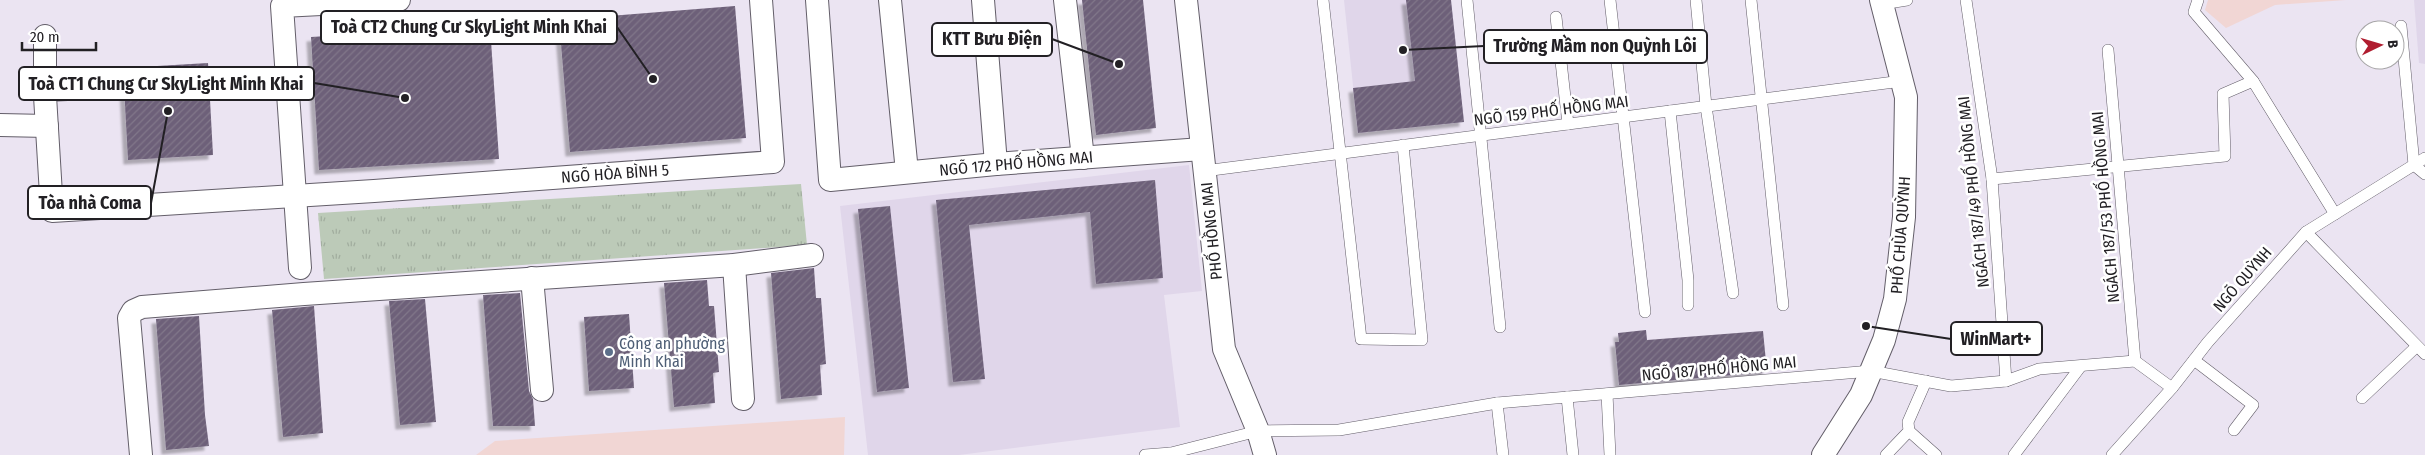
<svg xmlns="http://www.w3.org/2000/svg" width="2425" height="455" font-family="'Fira Sans Condensed',sans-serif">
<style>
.commercial{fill:#f1d6d4}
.built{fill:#e0d6ea}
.grass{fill:url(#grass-tufts)}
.building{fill:url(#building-hatch);filter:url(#shadow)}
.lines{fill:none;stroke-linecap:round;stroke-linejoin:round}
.service-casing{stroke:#635e69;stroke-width:12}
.minor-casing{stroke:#635e69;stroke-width:24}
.service{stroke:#fff;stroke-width:11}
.minor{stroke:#fff;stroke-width:22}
.service-dot{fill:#5c6f8a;stroke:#fff;stroke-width:2}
.labels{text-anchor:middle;stroke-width:5;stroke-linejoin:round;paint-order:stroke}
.street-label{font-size:16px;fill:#222024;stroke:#fff}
.service-label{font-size:16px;fill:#4e5e75;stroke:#fff;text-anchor:start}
.leader{fill:none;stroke:#222024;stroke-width:2}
.callout-dot{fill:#222024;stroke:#fff;stroke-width:2}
.callout{fill:#fff;stroke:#222024;stroke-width:2}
.callout-label{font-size:18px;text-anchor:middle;font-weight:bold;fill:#222024}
</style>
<defs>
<pattern id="grass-tufts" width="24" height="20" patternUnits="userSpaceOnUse" patternTransform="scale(1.25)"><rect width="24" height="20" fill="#bccab8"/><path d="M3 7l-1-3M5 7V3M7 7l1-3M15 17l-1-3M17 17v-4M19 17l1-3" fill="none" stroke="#a1ad9e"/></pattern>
<pattern id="building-hatch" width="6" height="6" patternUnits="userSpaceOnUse" patternTransform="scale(1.25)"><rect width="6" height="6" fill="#6d6079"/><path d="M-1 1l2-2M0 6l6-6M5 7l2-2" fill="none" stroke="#81778a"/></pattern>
<filter id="shadow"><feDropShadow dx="-4.5" dy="4.5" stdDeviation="1" flood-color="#0004"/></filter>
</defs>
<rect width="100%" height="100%" fill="#ebe4f2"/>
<!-- commercial -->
<g class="commercial">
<polygon points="2208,0 2346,0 2275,5 2226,28 2205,10"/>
<polygon points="845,417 844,455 476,455 495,441"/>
</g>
<!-- built -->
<g class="built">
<polygon points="1344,0 1451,0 1464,122 1358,133"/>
<polygon points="2414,0 2425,0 2425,64 2419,63"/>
<polygon points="1189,165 1202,291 1164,295 1180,427 959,455 868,455 840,206"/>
</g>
<!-- grass -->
<polygon class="grass" points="801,184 807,245 324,279 318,213"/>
<!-- building -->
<g class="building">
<polygon points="1082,0 1143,0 1156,128 1096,135"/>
<polygon points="1406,0 1451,0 1464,122 1358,133 1353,88 1415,81"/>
<polygon points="735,6 746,138 570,152 559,20"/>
<polygon points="490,26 499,159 319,170 311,37"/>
<polygon points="208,63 213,155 128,160 123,68"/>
<polygon points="1155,180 1163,278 1096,284 1090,212 969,225 985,379 953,382 936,200"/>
<polygon points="890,206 909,388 877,392 858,209"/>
<polygon points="814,268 816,298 821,298 826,364 820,365 822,395 781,399 771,273"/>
<polygon points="707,280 709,306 714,306 719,372 713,373 715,403 674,407 664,283"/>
<polygon points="520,293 529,391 533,399 535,426 493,426 483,295"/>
<polygon points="425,299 436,422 400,425 389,301"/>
<polygon points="314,306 323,433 283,437 272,310"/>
<polygon points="629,314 634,388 589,391 584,317"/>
<polygon points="199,316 205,415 209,446 166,450 156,319"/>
<polygon points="1646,330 1647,340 1763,331 1767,372 1619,385 1615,342 1619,342 1618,333"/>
</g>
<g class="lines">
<!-- service casing -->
<g class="service-casing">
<g id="service">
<polyline points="1323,0 1361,339 1422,340 1403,145"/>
<polyline points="1467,0 1500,327"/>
<polyline points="1610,0 1645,312"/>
<polyline points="1696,0 1706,106 1733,293"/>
<polyline points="1751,0 1783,305"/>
<polyline points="1966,0 1992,179 2006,381"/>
<polyline points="2198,0 2194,12 2253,81 2335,214"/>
<polyline points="1882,4 1907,0"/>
<polyline points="1556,17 1568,124"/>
<polyline points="2401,26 2414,165 2425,174"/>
<polyline points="2108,50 2135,361"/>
<polyline points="45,96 113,93"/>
<polyline points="1670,111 1688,280 1688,305"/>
<polyline points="1204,171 1902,81"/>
<polyline points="1992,179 2225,156 2223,94 2253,81"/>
<polyline points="2306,232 2425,354"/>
<polyline points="2194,360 2253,405 2234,430"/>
<polyline points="1607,394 1610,455"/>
<polyline points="1567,397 1573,455"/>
<polyline points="2362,398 2416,347"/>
<polyline points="1497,403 1503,455"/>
<polyline points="1909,431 1936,455"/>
<polyline points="1145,455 1171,453 1258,431 1339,430 1497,403 1871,371 1951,386 2006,381 2039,369 2135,361 2172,388"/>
<polyline points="1886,455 1909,431 1908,422 1926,381"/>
<polyline points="2014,455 2081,366"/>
<polyline points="2112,455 2172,388 2208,342 2306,232 2425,158"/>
</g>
</g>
<!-- minor casing -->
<g class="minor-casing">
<g id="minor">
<polyline points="817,0 830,180 996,164 1202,149"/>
<polyline points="890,0 907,172"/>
<polyline points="983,0 996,164"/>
<polyline points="1065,0 1083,158"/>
<polyline points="1186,0 1224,349 1258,431 1265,455"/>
<polyline points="45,36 45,96 52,211 374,191 773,162 761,0"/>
<polyline points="0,125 47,126"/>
<polyline points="734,265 743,399"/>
<polyline points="300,268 282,6 399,0"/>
<polyline points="532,278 542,390"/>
<polyline points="141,455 129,318 133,311 142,307 304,294 734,265 812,255"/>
<polyline points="1823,455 1861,395 1884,340 1895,299 1904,217 1906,97 1881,0"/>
</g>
</g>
<!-- service -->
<use href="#service" class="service"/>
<!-- minor -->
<use href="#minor" class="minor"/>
</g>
<!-- markers -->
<circle class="service-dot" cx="609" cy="352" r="5"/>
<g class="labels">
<!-- street labels -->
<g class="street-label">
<text transform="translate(1551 110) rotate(-7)" y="6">NGÕ 159 PHỐ HỒNG MAI</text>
<text transform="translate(1016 163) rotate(-5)" y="6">NGÕ 172 PHỐ HỒNG MAI</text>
<text transform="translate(615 173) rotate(-4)" y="6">NGÕ HÒA BÌNH 5</text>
<text transform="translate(1973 192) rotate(-96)" y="6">NGÁCH 187/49 PHỐ HỒNG MAI</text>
<text transform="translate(2105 207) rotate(-95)" y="6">NGÁCH 187/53 PHỐ HỒNG MAI</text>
<text transform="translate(1211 231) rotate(-96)" y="6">PHỐ HỒNG MAI</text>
<text transform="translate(1900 235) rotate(-86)" y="6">PHỐ CHÙA QUỲNH</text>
<text transform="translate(2242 279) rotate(-49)" y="6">NGÕ QUỲNH</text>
<text transform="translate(1719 368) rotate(-5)" y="6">NGÕ 187 PHỐ HỒNG MAI</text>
</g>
<!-- service labels -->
<g class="service-label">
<text x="619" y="349">Công an phường<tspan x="619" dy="18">Minh Khai</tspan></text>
</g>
</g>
<!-- callouts -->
<path class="leader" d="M653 79L617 27M1119 64L1052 39M1403 50L1484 46M405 98L314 83M168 111L151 203M1866 326L1951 339"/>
<g class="callout-dot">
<circle cx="653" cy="79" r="5"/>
<circle cx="1119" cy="64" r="5"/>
<circle cx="1403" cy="50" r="5"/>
<circle cx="405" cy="98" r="5"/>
<circle cx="168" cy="111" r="5"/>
<circle cx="1866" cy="326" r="5"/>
</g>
<g class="callout">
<rect x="321" y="11" width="296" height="33" rx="5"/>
<rect x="932" y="23" width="120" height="33" rx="5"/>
<rect x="1484" y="30" width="223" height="33" rx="5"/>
<rect x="19" y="67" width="295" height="33" rx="5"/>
<rect x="28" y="186" width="123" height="33" rx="5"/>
<rect x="1951" y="322" width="91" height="33" rx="5"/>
</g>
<g class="callout-label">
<text x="469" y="33">Toà CT2 Chung Cư SkyLight Minh Khai</text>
<text x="992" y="45">KTT Bưu Điện</text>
<text x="1595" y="52">Trường Mầm non Quỳnh Lôi</text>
<text x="166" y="90">Toà CT1 Chung Cư SkyLight Minh Khai</text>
<text x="90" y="209">Tòa nhà Coma</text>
<text x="1996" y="345">WinMart+</text>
</g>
<!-- north arrow -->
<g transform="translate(2380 45) rotate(85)"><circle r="24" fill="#ffffff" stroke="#a7a6a7"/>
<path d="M0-4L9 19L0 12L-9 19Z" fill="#b01d30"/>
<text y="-8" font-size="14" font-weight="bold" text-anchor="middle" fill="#222024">B</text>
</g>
<!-- scale -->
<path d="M22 42v8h74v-8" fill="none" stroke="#222024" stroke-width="2.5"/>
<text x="30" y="42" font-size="15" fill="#222024" stroke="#ffffff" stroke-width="4" paint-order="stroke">20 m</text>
</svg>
